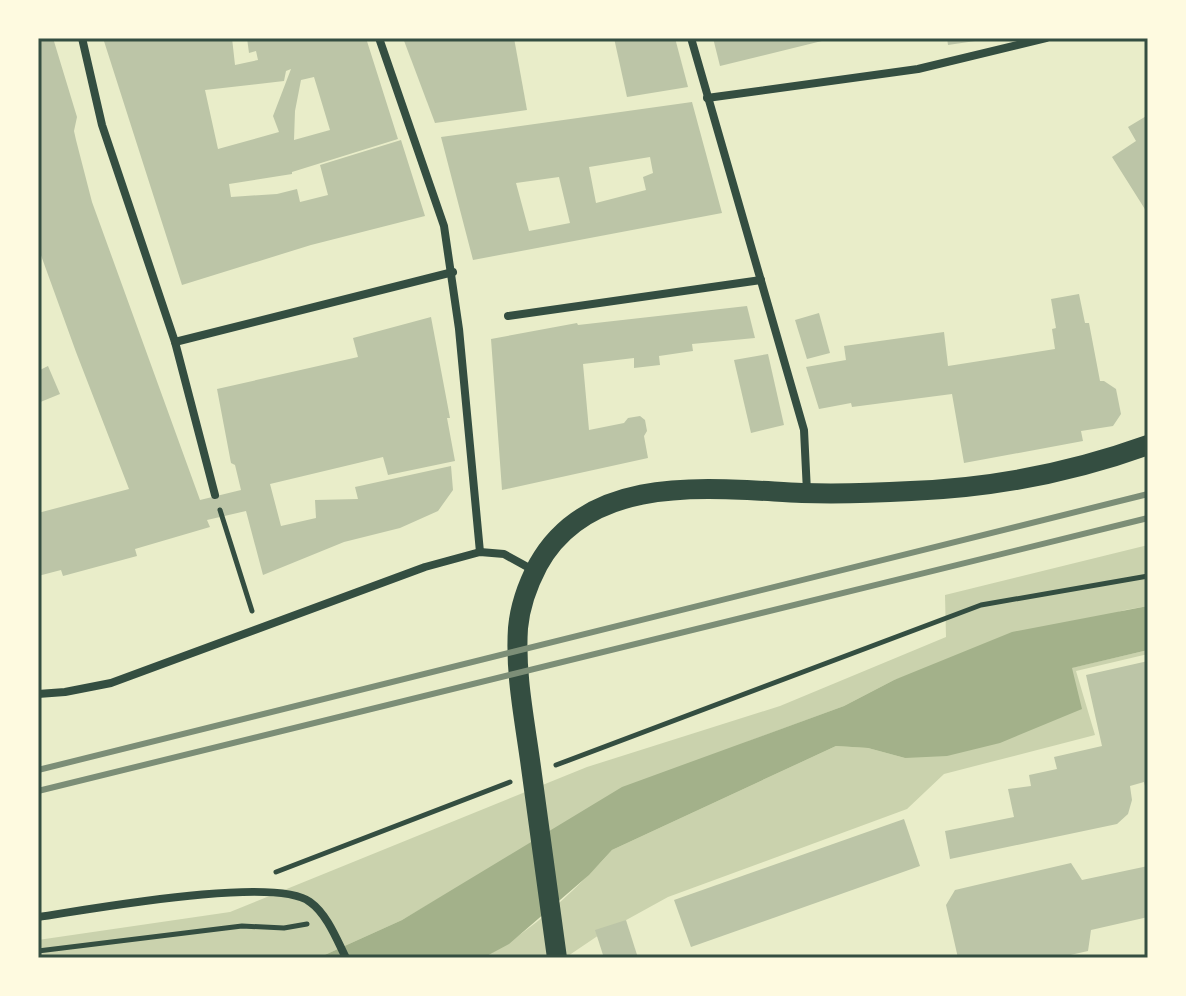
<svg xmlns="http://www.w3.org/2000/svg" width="1186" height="996" font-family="Mulish,sans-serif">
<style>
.green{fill:#cad2ad}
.water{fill:#a3b18a}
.building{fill:#bcc5a7;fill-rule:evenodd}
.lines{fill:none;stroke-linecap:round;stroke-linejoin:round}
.path{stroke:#344e41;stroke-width:5}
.minor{stroke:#344e41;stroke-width:8}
.primary{stroke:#344e41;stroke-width:20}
.rail{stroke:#7c8e77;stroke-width:6}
.neatline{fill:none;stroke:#344e41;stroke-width:3}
</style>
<rect width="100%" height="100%" fill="#e9edc9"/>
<!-- green -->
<g class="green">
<polygon points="1148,545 1148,606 1125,610 894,680 844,706 749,741 496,865 402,920 318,958 38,958 38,940 230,912 587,767 780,706 946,637 945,595"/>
<path d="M1148,650v4l-72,17 19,64 -151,39 -37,35 -239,88 -69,38 -34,23h-82c48,-26 92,-67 129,-108l224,-104 32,2 37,10 166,-90z"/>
</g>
<!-- water -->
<polygon class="water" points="1148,606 1148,650 1072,668 1082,709 1000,743 947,756 905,758 868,748 836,746 612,850 589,875 509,944 483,958 318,958 402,920 622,787 844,706 894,680 1012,632"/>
<!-- building -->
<g class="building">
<polygon points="38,38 53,38 77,117 74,131 76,140 92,202 200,500 241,490 235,465 231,463 217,389 358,357 353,338 431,317 450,418 447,418 455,461 388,475 383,457 270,484 281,526 316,518 315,500 358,499 355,487 451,466 453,490 438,511 400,528 344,542 263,575 246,511 207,520 210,527 135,549 137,556 63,576 61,570 38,576 38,513 129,489 76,352 38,247"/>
<path d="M103,38h129l3,27 23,-5 -2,-9 -7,2 -2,-15h119l32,101 -106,33v2l-63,10 2,13 46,-3 20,-5 3,13 28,-7 -8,-30 81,-25 24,76 -114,29 -129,40zM291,69l-18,47 6,16 -61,17 -13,-59 79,-9 2,-10zM314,77l16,53 -36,10 1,-29 6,-31z"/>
<polygon points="403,38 514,38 527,110 435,123"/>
<polygon points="614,38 675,38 688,87 627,97"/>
<polygon points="713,38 830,38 830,39 720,66"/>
<polygon points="947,38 982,38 982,40 948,45"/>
<path d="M692,102l30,111 -249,47 -32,-123zM650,157l3,16 -10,4 3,13 -50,13 -7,-36zM559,177l11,46 -41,8 -13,-48z"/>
<polygon points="1148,115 1148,214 1112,157 1136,141 1128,127"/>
<polygon points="1079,294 1085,323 1089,323 1100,381 1104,381 1116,389 1121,414 1113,426 1081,431 1083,441 964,463 952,394 852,407 851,403 819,409 806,367 846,360 844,346 944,332 948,366 1055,349 1052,329 1056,328 1051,299"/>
<polygon points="747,306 755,338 692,344 693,351 659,356 660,365 634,368 634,358 583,364 589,430 624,423 628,418 640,416 645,420 647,431 644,436 648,458 502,490 491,339 577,323 578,325"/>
<polygon points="819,313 830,353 807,359 795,320"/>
<polygon points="768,354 784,425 751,433 734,360"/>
<polygon points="48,366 60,394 38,403 38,371"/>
<polygon points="1148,661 1148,797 1144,782 1130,786 1132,800 1128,814 1117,824 950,859 945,831 1014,817 1008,789 1031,786 1029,775 1057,769 1054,757 1102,746 1086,675"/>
<polygon points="904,819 920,866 691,947 674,900"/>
<polygon points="1071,863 1082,880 1148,866 1148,917 1091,930 1088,951 1057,958 958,958 946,905 955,890"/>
<polygon points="626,920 638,958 604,958 595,930"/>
</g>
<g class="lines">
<!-- path -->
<g class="path">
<polyline points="220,510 252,611"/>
<polyline points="556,765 981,605 1148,576"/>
<polyline points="276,872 510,782"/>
<polyline points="38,951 242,926 284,928 307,924"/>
</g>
<!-- minor -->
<g class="minor">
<polyline points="82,38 102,125 175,342 215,495"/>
<polyline points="379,38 444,226 459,329 480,552"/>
<polyline points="691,38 804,430 807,492"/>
<polyline points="707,98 918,69 1046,38"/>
<polyline points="508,316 761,280"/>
<polyline points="175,342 453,272"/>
<polyline points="38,694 65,692 111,683 425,567 480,552 504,554 533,570"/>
<path d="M38,917c49,-7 237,-42 272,-15 17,12 27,38 36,56"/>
</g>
<!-- primary -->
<path class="primary" d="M557,958c-9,-66 -18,-132 -27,-198 -6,-43 -15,-88 -12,-132 2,-22 10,-44 20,-63 52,-94 175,-76 264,-72 37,1 73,0 109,-2 80,-3 162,-19 237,-46"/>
<!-- rail -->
<g class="rail">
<polyline points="38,770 1148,494"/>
<polyline points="38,791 1148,518"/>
</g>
</g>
<!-- border -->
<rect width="1186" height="996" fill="none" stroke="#fefae0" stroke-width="80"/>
<rect x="40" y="40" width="1106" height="916" class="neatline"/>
</svg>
